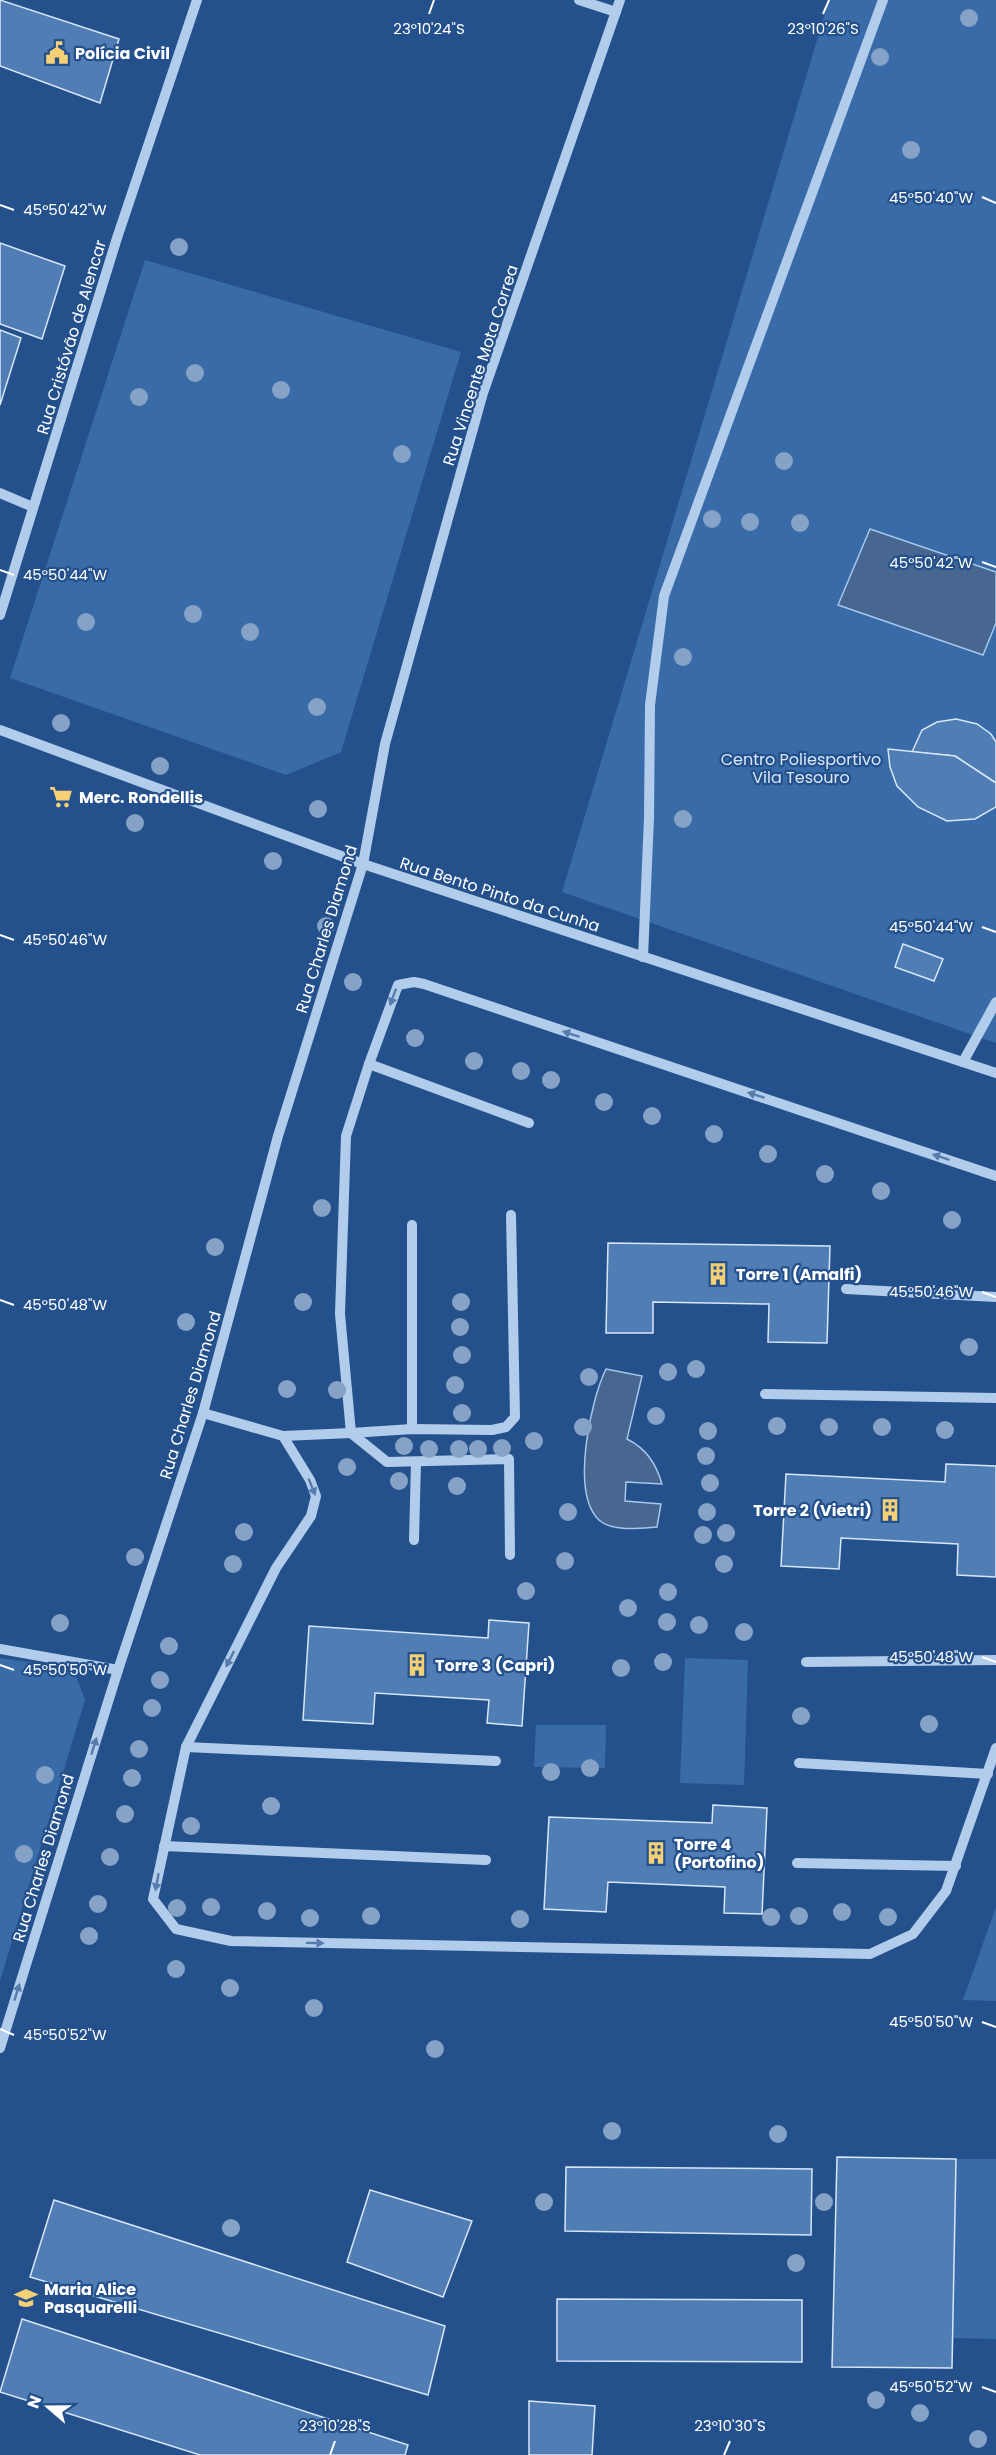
<svg xmlns="http://www.w3.org/2000/svg" width="996" height="2455" font-family="Poppins,sans-serif">
<style>
.green{fill:#386ba8}
.water{fill:#476791;stroke:#a6c6eb;stroke-width:1.5}
.building{fill:#507db4;stroke:#d7e6f8;stroke-width:1.5}
.lines{fill:none;stroke-linecap:round;stroke-linejoin:round}
.minor{stroke:#b2cceb;stroke-width:10}
.tree{fill:#86a3c7}
.oneway{fill:#567cad}
.ticks{fill:none;stroke:#fff;stroke-width:2}
.labels{text-anchor:middle;stroke-width:4.5;stroke-linejoin:round;paint-order:stroke}
.poi-label{font-size:16px;font-weight:bold;fill:#fff;stroke:#24518c;text-anchor:start}
.street-label{font-size:16px;fill:#fff;stroke:#24518c}
.park-label{font-size:16px;fill:#d7e6f8;stroke:#24518c}
.ticks-label{font-size:15px;text-anchor:middle;fill:#fff;stroke:#24518c;stroke-width:4.5;stroke-linejoin:round;paint-order:stroke}
</style>
<rect width="100%" height="100%" fill="#24518c"/>
<!-- green -->
<g class="green">
<polygon points="829,0 996,0 996,1043 562,892"/>
<polygon points="145,260 461,352 341,752 286,775 10,678"/>
<polygon points="0,1658 42,1664 75,1673 85,1700 0,1981"/>
<polygon points="685,1658 748,1660 744,1785 680,1783"/>
<polygon points="536,1725 606,1725 605,1768 534,1767"/>
<polygon points="996,1907 996,2001 963,2000"/>
<polygon points="956,2159 996,2159 996,2339 952,2338"/>
</g>
<!-- water -->
<g class="water">
<polygon points="870,529 996,572 996,623 983,655 838,605"/>
<path d="M606,1369l36,7 -15,63c20,10 29,25 35,45l-36,-2 -1,19 36,3 -4,23c-16,1 -45,5 -58,-7 -29,-27 -8,-121 7,-151z"/>
</g>
<!-- building -->
<g class="building">
<polygon points="0,0 119,39 100,103 0,66"/>
<polygon points="0,243 65,266 42,339 0,324"/>
<polygon points="0,330 21,338 0,405"/>
<polygon points="956,719 977,724 991,734 996,742 996,783 955,756 912,752 922,730 937,722"/>
<polygon points="888,749 955,756 996,783 996,807 975,819 947,821 918,807 897,786 890,767"/>
<polygon points="903,944 943,959 934,981 895,967"/>
<polygon points="608,1243 830,1246 827,1343 768,1342 769,1304 653,1302 653,1333 606,1333"/>
<polygon points="946,1464 996,1466 996,1577 957,1575 958,1544 841,1538 839,1569 781,1566 786,1474 945,1482"/>
<polygon points="489,1620 529,1623 522,1726 487,1723 489,1700 375,1693 373,1724 303,1720 309,1626 488,1638"/>
<polygon points="713,1805 767,1808 762,1914 724,1913 725,1887 608,1882 606,1912 544,1909 549,1817 712,1823"/>
<polygon points="837,2157 956,2159 952,2368 832,2367"/>
<polygon points="566,2167 812,2169 811,2235 565,2231"/>
<polygon points="370,2190 472,2221 443,2297 347,2262"/>
<polygon points="54,2200 445,2326 428,2395 30,2277"/>
<polygon points="557,2299 802,2300 802,2362 557,2361"/>
<polygon points="22,2319 408,2445 405,2455 200,2455 0,2392"/>
<polygon points="529,2401 595,2406 592,2455 529,2455"/>
</g>
<g class="lines">
<!-- minor -->
<g class="minor">
<polyline points="579,0 616,12"/>
<polyline points="0,493 33,507"/>
<polyline points="0,615 117,238 197,0"/>
<polyline points="0,730 363,864 996,1073"/>
<polyline points="643,957 649,818 650,705 664,596 883,0"/>
<polyline points="963,1062 996,1002"/>
<polyline points="369,1064 529,1123"/>
<polyline points="412,1225 412,1429"/>
<polyline points="846,1289 996,1297"/>
<polyline points="765,1394 996,1398"/>
<polyline points="203,1413 283,1436 351,1433 340,1314 346,1136 369,1064 398,985 414,982 424,984 996,1176"/>
<polyline points="351,1433 412,1429 492,1430 506,1427 515,1417 511,1215"/>
<polyline points="351,1433 387,1462 509,1459 510,1555"/>
<polyline points="283,1436 310,1480 316,1496 311,1516 276,1568 186,1747 153,1899 176,1929 231,1941 870,1954 913,1934 946,1891 996,1748"/>
<polyline points="414,1540 416,1462"/>
<polyline points="0,1649 118,1670"/>
<polyline points="806,1662 996,1660"/>
<polyline points="186,1747 496,1761"/>
<polyline points="799,1763 988,1774"/>
<polyline points="164,1846 486,1860"/>
<polyline points="797,1863 956,1866"/>
<polyline points="0,2048 118,1670 203,1413 278,1136 363,864 385,744 483,393 620,0"/>
</g>
</g>
<!-- trees -->
<g class="tree">
<circle cx="969" cy="18" r="9"/>
<circle cx="880" cy="57" r="9"/>
<circle cx="911" cy="150" r="9"/>
<circle cx="179" cy="247" r="9"/>
<circle cx="195" cy="373" r="9"/>
<circle cx="281" cy="390" r="9"/>
<circle cx="139" cy="397" r="9"/>
<circle cx="402" cy="454" r="9"/>
<circle cx="784" cy="461" r="9"/>
<circle cx="712" cy="519" r="9"/>
<circle cx="750" cy="522" r="9"/>
<circle cx="800" cy="523" r="9"/>
<circle cx="193" cy="614" r="9"/>
<circle cx="86" cy="622" r="9"/>
<circle cx="250" cy="632" r="9"/>
<circle cx="683" cy="657" r="9"/>
<circle cx="317" cy="707" r="9"/>
<circle cx="61" cy="723" r="9"/>
<circle cx="160" cy="766" r="9"/>
<circle cx="318" cy="809" r="9"/>
<circle cx="683" cy="819" r="9"/>
<circle cx="135" cy="823" r="9"/>
<circle cx="273" cy="861" r="9"/>
<circle cx="326" cy="926" r="9"/>
<circle cx="353" cy="982" r="9"/>
<circle cx="415" cy="1038" r="9"/>
<circle cx="474" cy="1061" r="9"/>
<circle cx="521" cy="1071" r="9"/>
<circle cx="551" cy="1080" r="9"/>
<circle cx="604" cy="1102" r="9"/>
<circle cx="652" cy="1116" r="9"/>
<circle cx="714" cy="1134" r="9"/>
<circle cx="768" cy="1154" r="9"/>
<circle cx="825" cy="1174" r="9"/>
<circle cx="881" cy="1191" r="9"/>
<circle cx="322" cy="1208" r="9"/>
<circle cx="952" cy="1220" r="9"/>
<circle cx="215" cy="1247" r="9"/>
<circle cx="303" cy="1302" r="9"/>
<circle cx="461" cy="1302" r="9"/>
<circle cx="186" cy="1322" r="9"/>
<circle cx="460" cy="1327" r="9"/>
<circle cx="969" cy="1347" r="9"/>
<circle cx="462" cy="1355" r="9"/>
<circle cx="696" cy="1369" r="9"/>
<circle cx="668" cy="1372" r="9"/>
<circle cx="589" cy="1377" r="9"/>
<circle cx="455" cy="1385" r="9"/>
<circle cx="287" cy="1389" r="9"/>
<circle cx="337" cy="1390" r="9"/>
<circle cx="462" cy="1413" r="9"/>
<circle cx="656" cy="1416" r="9"/>
<circle cx="777" cy="1426" r="9"/>
<circle cx="583" cy="1427" r="9"/>
<circle cx="829" cy="1427" r="9"/>
<circle cx="882" cy="1427" r="9"/>
<circle cx="945" cy="1430" r="9"/>
<circle cx="708" cy="1431" r="9"/>
<circle cx="534" cy="1441" r="9"/>
<circle cx="404" cy="1446" r="9"/>
<circle cx="502" cy="1448" r="9"/>
<circle cx="429" cy="1449" r="9"/>
<circle cx="459" cy="1449" r="9"/>
<circle cx="478" cy="1449" r="9"/>
<circle cx="706" cy="1456" r="9"/>
<circle cx="347" cy="1467" r="9"/>
<circle cx="399" cy="1481" r="9"/>
<circle cx="710" cy="1483" r="9"/>
<circle cx="457" cy="1486" r="9"/>
<circle cx="568" cy="1512" r="9"/>
<circle cx="707" cy="1512" r="9"/>
<circle cx="244" cy="1532" r="9"/>
<circle cx="726" cy="1533" r="9"/>
<circle cx="703" cy="1535" r="9"/>
<circle cx="135" cy="1557" r="9"/>
<circle cx="565" cy="1561" r="9"/>
<circle cx="233" cy="1564" r="9"/>
<circle cx="724" cy="1564" r="9"/>
<circle cx="526" cy="1591" r="9"/>
<circle cx="668" cy="1592" r="9"/>
<circle cx="628" cy="1608" r="9"/>
<circle cx="667" cy="1622" r="9"/>
<circle cx="60" cy="1623" r="9"/>
<circle cx="699" cy="1625" r="9"/>
<circle cx="744" cy="1632" r="9"/>
<circle cx="169" cy="1646" r="9"/>
<circle cx="663" cy="1662" r="9"/>
<circle cx="621" cy="1668" r="9"/>
<circle cx="160" cy="1680" r="9"/>
<circle cx="152" cy="1708" r="9"/>
<circle cx="801" cy="1716" r="9"/>
<circle cx="929" cy="1724" r="9"/>
<circle cx="139" cy="1749" r="9"/>
<circle cx="590" cy="1768" r="9"/>
<circle cx="551" cy="1772" r="9"/>
<circle cx="45" cy="1775" r="9"/>
<circle cx="132" cy="1778" r="9"/>
<circle cx="271" cy="1806" r="9"/>
<circle cx="125" cy="1814" r="9"/>
<circle cx="191" cy="1826" r="9"/>
<circle cx="24" cy="1854" r="9"/>
<circle cx="110" cy="1857" r="9"/>
<circle cx="98" cy="1904" r="9"/>
<circle cx="211" cy="1907" r="9"/>
<circle cx="177" cy="1908" r="9"/>
<circle cx="267" cy="1911" r="9"/>
<circle cx="842" cy="1912" r="9"/>
<circle cx="371" cy="1916" r="9"/>
<circle cx="799" cy="1916" r="9"/>
<circle cx="771" cy="1917" r="9"/>
<circle cx="888" cy="1917" r="9"/>
<circle cx="310" cy="1918" r="9"/>
<circle cx="520" cy="1919" r="9"/>
<circle cx="89" cy="1936" r="9"/>
<circle cx="176" cy="1969" r="9"/>
<circle cx="230" cy="1988" r="9"/>
<circle cx="314" cy="2008" r="9"/>
<circle cx="435" cy="2049" r="9"/>
<circle cx="612" cy="2131" r="9"/>
<circle cx="778" cy="2134" r="9"/>
<circle cx="544" cy="2202" r="9"/>
<circle cx="824" cy="2202" r="9"/>
<circle cx="231" cy="2228" r="9"/>
<circle cx="796" cy="2263" r="9"/>
<circle cx="876" cy="2400" r="9"/>
<circle cx="920" cy="2413" r="9"/>
<circle cx="978" cy="2439" r="9"/>
</g>
<!-- one-way arrows -->
<defs><path id="oneway-solid" d="M-6-.8H1V-3.2L6.5 0L1 3.2V.8H-6Z" transform="scale(1.5)"/></defs>
<g class="oneway">
<use href="#oneway-solid" transform="translate(393 997) rotate(110)"/>
<use href="#oneway-solid" transform="translate(571 1034) rotate(-162)"/>
<use href="#oneway-solid" transform="translate(756 1095) rotate(-162)"/>
<use href="#oneway-solid" transform="translate(941 1157) rotate(-162)"/>
<use href="#oneway-solid" transform="translate(312 1487) rotate(68)"/>
<use href="#oneway-solid" transform="translate(230 1659) rotate(117)"/>
<use href="#oneway-solid" transform="translate(94 1746) rotate(-73)"/>
<use href="#oneway-solid" transform="translate(157 1882) rotate(101)"/>
<use href="#oneway-solid" transform="translate(315 1943) rotate(1)"/>
<use href="#oneway-solid" transform="translate(17 1992) rotate(-73)"/>
</g>
<!-- ticks -->
<path class="ticks" d="M429,14l5,-14M823,14l6,-14M982,197l14,6M0,205l14,5M982,562l14,5M0,570l14,5M982,927l14,5M0,935l14,5M982,1292l14,5M0,1300l14,5M982,1657l14,5M0,1665l14,5M982,2022l14,5M0,2029l14,6M982,2387l14,5M330,2455l5,-14M724,2455l6,-14"/>
<!-- icons -->
<defs>
<g id="civic-bare" transform="scale(1.8)"><path d="M-.6-6.5H3V-4.5H.6V-3L4-1V1h2V6H-6V1h2V-1L-.6-3ZM-1.2 2.5V6h2.4V2.5Z" fill="#f5d075" stroke="#24518c" stroke-width="2.5" paint-order="stroke"/></g>
<g id="supermarket-bare" transform="scale(1.8)"><path d="M-6-5.5h2.5l.6 2H6L4.5 2H-2.5L-4.4-4H-6ZM-1.5 3.2a1.3 1.3 0 1 0 .1 0ZM3 3.2a1.3 1.3 0 1 0 .1 0Z" fill="#f5d075" stroke="#24518c" stroke-width="2.5" paint-order="stroke"/></g>
<g id="building-bare" transform="scale(1.8)"><path d="M-4-6H4V6H1V3H-1V6H-4ZM-2.5-4.3h1.7v1.8h-1.7ZM.8-4.3h1.7v1.8H.8ZM-2.5-1h1.7V.8h-1.7ZM.8-1h1.7V.8H.8Z" fill="#f5d075" stroke="#24518c" stroke-width="2.5" paint-order="stroke"/></g>
<g id="school-bare" transform="scale(1.8)"><path d="M0-5L7-2L0 1L-7-2ZM-4 1L0 2.5L4 1V4Q0 6-4 4Z" fill="#f5d075" stroke="#24518c" stroke-width="2.5" paint-order="stroke"/></g>
</defs>
<g fill-rule="evenodd">
<use href="#civic-bare" x="57" y="53"/>
<use href="#supermarket-bare" x="61" y="797"/>
<use href="#building-bare" x="718" y="1274"/>
<use href="#building-bare" x="890" y="1510"/>
<use href="#building-bare" x="417" y="1665"/>
<use href="#building-bare" x="656" y="1853"/>
<use href="#school-bare" x="26" y="2298"/>
</g>
<g class="labels">
<!-- poi labels -->
<g class="poi-label">
<text x="75" y="59">Polícia Civil</text>
<text x="79" y="803">Merc. Rondellis</text>
<text x="736" y="1280">Torre 1 (Amalfi)</text>
<text x="872" y="1516" text-anchor="end">Torre 2 (Vietri)</text>
<text x="435" y="1671">Torre 3 (Capri)</text>
<text x="674" y="1850">Torre 4<tspan x="674" dy="18">(Portofino)</tspan></text>
<text x="44" y="2295">Maria Alice<tspan x="44" dy="18">Pasquarelli</tspan></text>
</g>
<!-- street labels -->
<g class="street-label">
<text transform="translate(71 337) rotate(-73)" y="6">Rua Cristóvão de Alencar</text>
<text transform="translate(480 365) rotate(-72)" y="6">Rua Vincente Mota Correa</text>
<text transform="translate(500 894) rotate(18)" y="6">Rua Bento Pinto da Cunha</text>
<text transform="translate(326 929) rotate(-73)" y="6">Rua Charles Diamond</text>
<text transform="translate(190 1395) rotate(-73)" y="6">Rua Charles Diamond</text>
<text transform="translate(43 1858) rotate(-73)" y="6">Rua Charles Diamond</text>
</g>
<!-- park labels -->
<g class="park-label">
<text x="801" y="765">Centro Poliesportivo<tspan x="801" dy="18">Vila Tesouro</tspan></text>
</g>
</g>
<g class="ticks-label">
<text x="429" y="34">23°10'24"S</text>
<text x="823" y="34">23°10'26"S</text>
<text x="931" y="203">45°50'40"W</text>
<text x="65" y="215">45°50'42"W</text>
<text x="931" y="568">45°50'42"W</text>
<text x="65" y="580">45°50'44"W</text>
<text x="931" y="932">45°50'44"W</text>
<text x="65" y="945">45°50'46"W</text>
<text x="931" y="1297">45°50'46"W</text>
<text x="65" y="1310">45°50'48"W</text>
<text x="931" y="1662">45°50'48"W</text>
<text x="65" y="1675">45°50'50"W</text>
<text x="931" y="2027">45°50'50"W</text>
<text x="65" y="2040">45°50'52"W</text>
<text x="931" y="2392">45°50'52"W</text>
<text x="335" y="2431">23°10'28"S</text>
<text x="730" y="2431">23°10'30"S</text>
</g>
<!-- north arrow -->
<g transform="translate(48 2407) rotate(290)" stroke="#24518c" stroke-width="4.5" paint-order="stroke">
<path d="M0-4.5L10 22L0 15L-10 22Z" fill="#ffffff"/>
<text y="-9" font-size="16" font-weight="bold" text-anchor="middle" fill="#ffffff">N</text>
</g>
</svg>
